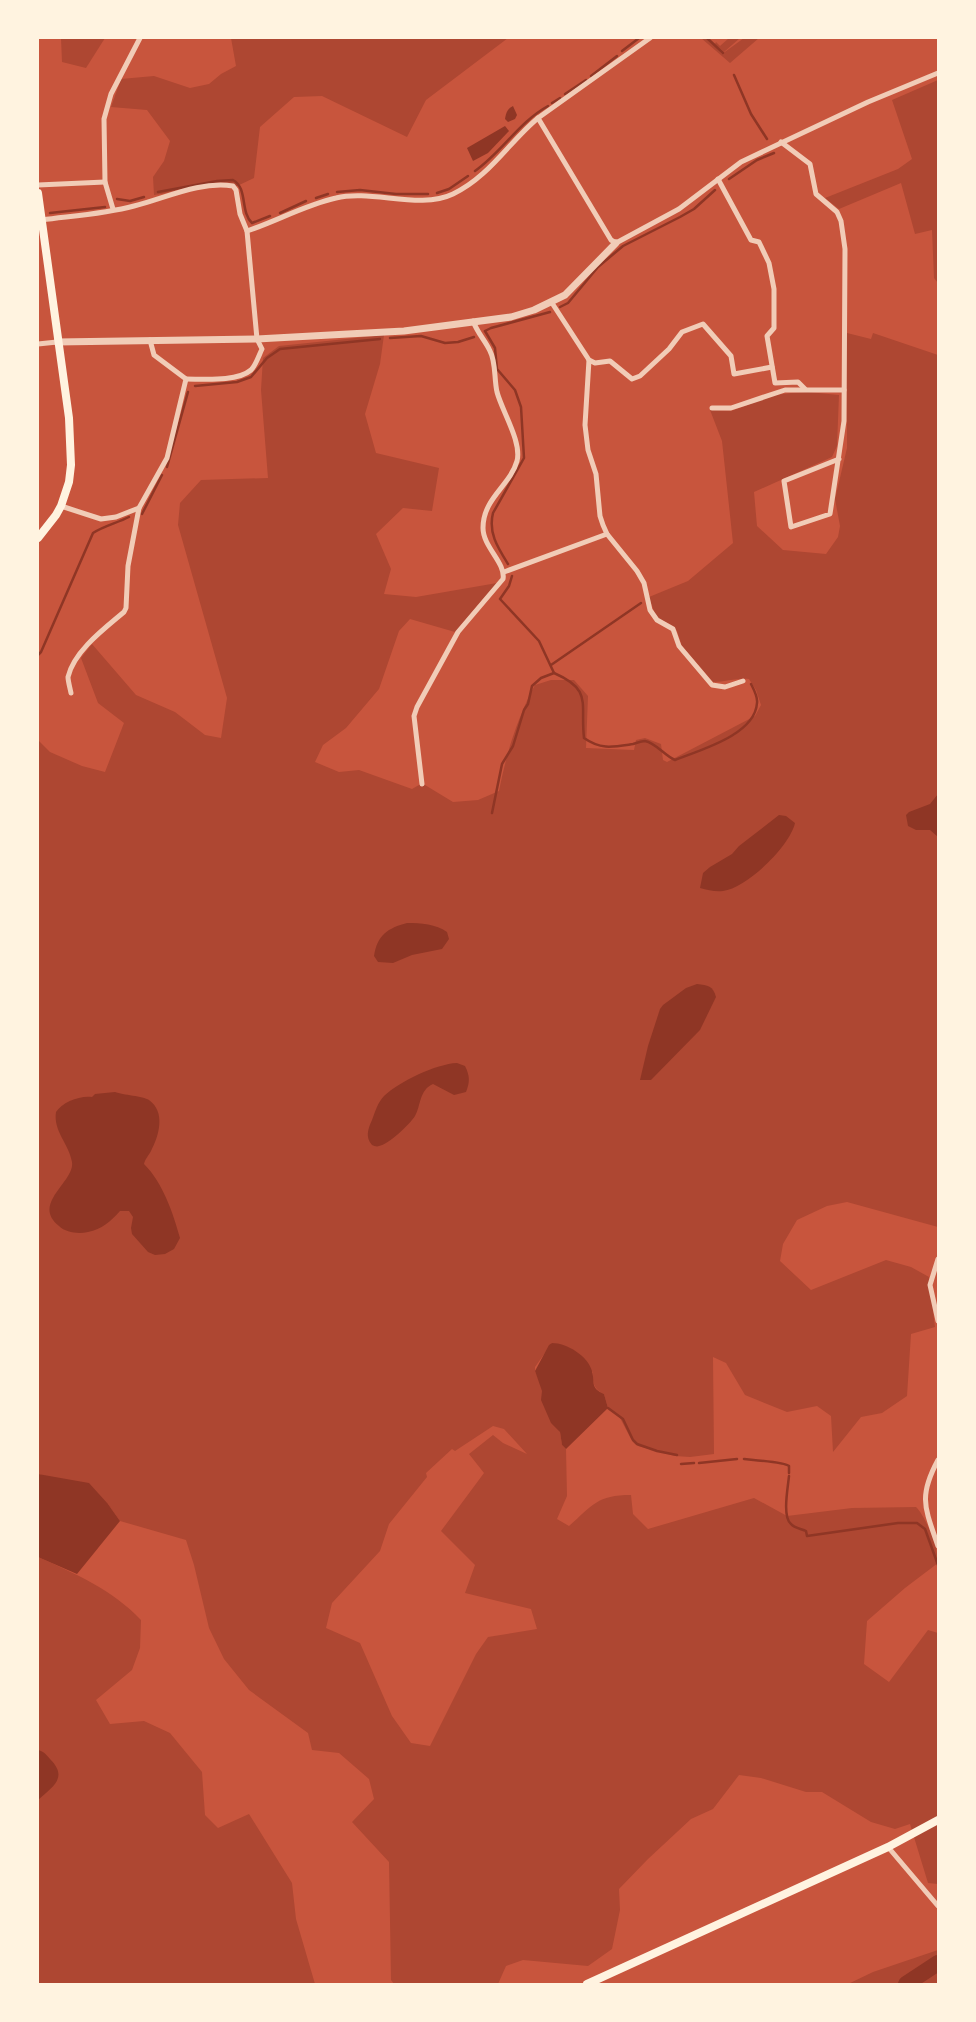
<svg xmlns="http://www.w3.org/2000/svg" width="976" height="2022" font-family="'PT Sans Narrow',sans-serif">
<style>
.green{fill:#ae4732;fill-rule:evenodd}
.water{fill:#8f3625}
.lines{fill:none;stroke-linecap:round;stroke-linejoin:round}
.stream{stroke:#8f3625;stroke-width:2.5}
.river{stroke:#8f3625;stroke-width:16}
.minor{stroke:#f1ccb7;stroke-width:5}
.tertiary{stroke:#f1ccb7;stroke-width:7}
.secondary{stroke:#fff3e0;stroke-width:8}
</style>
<rect width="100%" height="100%" fill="#c8553d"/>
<!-- green -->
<g class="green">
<polygon points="61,38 105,38 86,68 62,62"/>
<path d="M231,38h277l-82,62 -19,37 -85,-41 -28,1 -34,30 -6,51 -19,9 -3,-3c-26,-4 -52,7 -78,11l-1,-18 11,-16 6,-20 -23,-31 -36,-3 10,-28 33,-3 36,12 19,-4 12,-10 15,-8z"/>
<polygon points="701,38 706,38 722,54 744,38 759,38 730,63"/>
<polygon points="729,38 740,38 724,52 715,44 716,42 720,46"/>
<polygon points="938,80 938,283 934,278 932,230 915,234 901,183 839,209 825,198 898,169 912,159 892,100"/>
<path d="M847,333l24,6 2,-6 65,22v872l-91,-25 -20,4 -30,14 -14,24 -3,17 31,29 75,-30 25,7 18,10 6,50 -24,7 -4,62 -25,17 -21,4 -28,35 -2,-36 -14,-10 -30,6 -42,-17 -19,-32 -13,-6 1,97 -24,3 -15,-1 -37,-10 -7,-7 -12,-23 -11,-8 -4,-14c-10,-4 -12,-12 -11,-22l-41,-29 -17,24v4l25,61 2,13 4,4 1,47 -10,23 12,7c24,-21 28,-31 62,-31l2,19 15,15 106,-31 33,18 65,-8 64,-1c10,10 22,40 22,56l-33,25 -38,33 -3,43 25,18 39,-52 10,3v251l-10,-1 -18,-59 -15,5 -24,-7 -49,-30h-16l-45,-14 -22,-3 -26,34 -22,10 -43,40 -29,30 1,21 -8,39 -24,17 -65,-6 -17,6 -8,18h-104l-3,-4 -2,-118 -37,-40 22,-23 -5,-20 -30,-26 -27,-3 -4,-17 -59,-43 -25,-31 -15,-31 -15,-63 -8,-25 -66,-19 -12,-17 -59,-27 -11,-3v-527l1,-1 -1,-3v-203l12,12 32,14 23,6 19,-49 -26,-20 -17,-45 11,-14 44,51 39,17 30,23 16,3 6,-40 -49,-173 2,-22 21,-23 67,-2 -7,-88 2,-32 16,-12 105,-11 -4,29 -15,50 11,39 63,15 -7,43 -29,-3 -27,26 15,35 -7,25 32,3 81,-14 -42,49 -45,-13 -11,12 -20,58 -33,39 -23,17 -8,17 24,10 20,-2 53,19 7,-4h6l28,17 25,-2 21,-9c7,-36 18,-73 36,-106l16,-5h23l14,16 -2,52 48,2 2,-10 9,-2 16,6 2,16 4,2 88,-46 6,-11 -5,-15 -7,-11c-12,-1 -24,3 -36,3l-31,-36 -5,-15 -4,-5 -17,-9 -7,-20 39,-16 45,-38 -11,-102 -12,-31 21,1 44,-16 16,-2 17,-1 31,3 -2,51 -5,11 -78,35 3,34 26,24 43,4 12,-17 2,-11 -5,-27 12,-51zM493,1426l11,3 23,25 -24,-11 -10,-8 -24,19 15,19 -43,58 34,34 -10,28 66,16 6,20 -49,8 -12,17 -46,92 -19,-3 -19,-27 -32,-73 -34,-15 6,-25 48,-52 9,-27 38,-47 -1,-4 26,-24 3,2z"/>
<path d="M38,1557c36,16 75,33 103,63l-1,28 -8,22 -36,30 14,24 34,-3 26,12 32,39 3,43 13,13 31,-14 43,69 4,36 19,65h-277z"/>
<polygon points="938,1950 938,1984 848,1984 873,1972"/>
</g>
<!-- water -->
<g class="water">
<path d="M513,106l4,9 -2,4 -7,3 -3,-3c1,-6 2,-10 8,-13z"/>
<polygon points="505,126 509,131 488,153 473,161 467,148"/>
<polygon points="938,794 938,837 930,830 916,830 908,826 906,815 909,812 930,804"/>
<path d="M779,815l7,1 9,7c-5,23 -48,65 -72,68 -8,1 -15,-1 -23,-3l3,-15 7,-6 22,-13 7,-8z"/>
<path d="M407,923c14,0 29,1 40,9l2,7 -7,10 -30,6 -19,8 -15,-1 -4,-6c3,-21 14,-28 33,-33z"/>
<path d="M697,984c11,1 16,2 19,13l-16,33 -49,50h-11l8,-34 12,-37 3,-4 23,-17z"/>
<path d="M457,1063l8,3c5,10 5,16 1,26l-12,3 -21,-11c-14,6 -12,22 -18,32 -5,8 -27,29 -36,30 -2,1 -5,0 -7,-1 -7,-8 -4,-16 0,-25 3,-8 6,-18 12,-24 16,-15 52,-32 73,-33z"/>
<path d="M115,1092c8,3 28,4 34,8 17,12 10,36 2,51 -2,4 -6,8 -7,13 19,19 29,49 36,74l-6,11 -9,5 -10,1 -7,-3 -16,-18 -1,-6 2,-11 -4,-6h-9c-10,11 -18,18 -32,21 -9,2 -22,1 -29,-6 -28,-23 16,-44 13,-64 -3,-18 -19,-31 -16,-50 6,-10 25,-17 36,-15l3,-3z"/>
<path d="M552,1343c15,0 36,13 40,28 3,11 -2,17 12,23l4,14 -42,41 -4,-4 -2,-13 -9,-9 -10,-23 1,-9 -7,-20 14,-26z"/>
<polygon points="38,1474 89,1483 108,1504 120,1521 77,1574 38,1557"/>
<path d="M38,1750c5,1 8,4 12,9 19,19 2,28 -12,41z"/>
</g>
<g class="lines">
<!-- stream -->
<g class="stream">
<polyline points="707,38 723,53"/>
<polyline points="622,51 639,38"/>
<polyline points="734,75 751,114 767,139"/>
<polyline points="591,76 617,56"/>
<polyline points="565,94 586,80"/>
<polyline points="552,103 560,98"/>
<path d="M475,171c27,-19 44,-49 73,-65"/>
<polyline points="729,179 757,160 774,153"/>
<path d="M158,192l59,-11 16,-1c15,8 7,32 19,43l18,-7"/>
<polyline points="337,192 360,190 396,194 428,194"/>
<polyline points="437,193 449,189 468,176"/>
<polyline points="316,198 328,194"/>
<polyline points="117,199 130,201 144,197"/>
<polyline points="50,213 105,207"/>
<polyline points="280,213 306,201"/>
<polyline points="560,307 568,303 598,267 623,246 680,217 694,209 715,190"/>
<path d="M485,331l10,17 2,21 18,21 6,17 3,51 -31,55c-5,20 5,35 15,51"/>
<polyline points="485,331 491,328 550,312"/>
<polyline points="390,338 421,336 445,343 458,342 474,337"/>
<polyline points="195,386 237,382 251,377 267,358 280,349 380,339"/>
<polyline points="167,467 188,392"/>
<polyline points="142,514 162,475"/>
<polyline points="512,576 509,586 500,599 539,641 554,673"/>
<path d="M38,655l3,-3 52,-119c11,-7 24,-10 36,-16"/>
<polyline points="551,665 641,603"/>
<path d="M492,813l10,-49 11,-18 11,-36 4,-6 4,-18 9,-8 13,-5c39,17 26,30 30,65 17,12 29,9 49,6 3,-1 9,-3 12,-3 11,2 20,15 30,19 25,-10 80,-25 82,-57 1,-6 -3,-13 -6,-19"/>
<polyline points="608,1408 623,1419 633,1440 637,1444 657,1451 677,1455"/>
<path d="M744,1459c9,1 41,3 45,7v7"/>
<polyline points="699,1463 737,1459"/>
<polyline points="681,1464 694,1463"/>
<path d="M789,1476c-1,11 -7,41 2,48 3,4 11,5 15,7l1,5 91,-13h19l8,6 13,36"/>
</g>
<!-- river -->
<polyline class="river" points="906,1984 938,1963"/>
<!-- minor -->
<g class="minor">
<polyline points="538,118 611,240 616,243 679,209 741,162 868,102 938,73"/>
<polyline points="781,142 810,164 816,194 837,212 841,221 845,249 844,421 830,514 791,527 784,481 839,459"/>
<polyline points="718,179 751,240 759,242 769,263 774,289 774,328 767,336 775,383 798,382 805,389"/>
<polyline points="38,185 105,182"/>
<polyline points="113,209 105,182 104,119 111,94 140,38"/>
<path d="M42,220c30,-4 62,-6 92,-14 32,-8 65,-25 99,-20l3,4 4,24 7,17 10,108 5,10c-3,6 -6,16 -11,21 -14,12 -47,9 -65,9"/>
<path d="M247,231c30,-10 58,-26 89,-33 35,-9 84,12 117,-4 36,-17 56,-52 85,-76l112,-80"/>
<polyline points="552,303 589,360 595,363 610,361 632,379 640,376 669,349 682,332 703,324 731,356 734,374 772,367"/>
<polyline points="38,344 57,342"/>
<polyline points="589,360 585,425 588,450 596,474 600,516 603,525 607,534 637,571 644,583 650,610 657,620 673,629 679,646 712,685 725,687 743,681"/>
<polyline points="712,408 731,408 785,390 844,390"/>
<polyline points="61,506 101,519 116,517 139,508 167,458 186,379 154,355 150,340"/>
<polyline points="504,572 607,534"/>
<path d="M71,693c-1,-5 -3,-12 -3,-16 6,-26 37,-49 56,-65l2,-4 2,-42 11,-58"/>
<path d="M422,784l-8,-68 3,-9 41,-75 45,-53c3,-16 -20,-32 -20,-51 0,-30 27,-42 34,-67 5,-19 -15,-50 -20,-69 -3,-13 -1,-30 -7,-41 -5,-11 -12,-17 -17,-30"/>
<polyline points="938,1259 930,1285 938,1321"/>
<path d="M938,1460c-20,37 -13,48 0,86"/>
<polyline points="888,1847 938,1906"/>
</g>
<!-- tertiary -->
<polyline class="tertiary" points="57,342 257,339 348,334 404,331 511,317 534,310 565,295 616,243"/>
<!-- secondary -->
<g class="secondary">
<polyline points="38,193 69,418 71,465 69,482 61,506 56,515 38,538"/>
<polyline points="587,1984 888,1847 938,1820"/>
</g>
</g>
<!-- border -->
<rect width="976" height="2022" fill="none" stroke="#fff3e0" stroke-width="78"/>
</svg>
